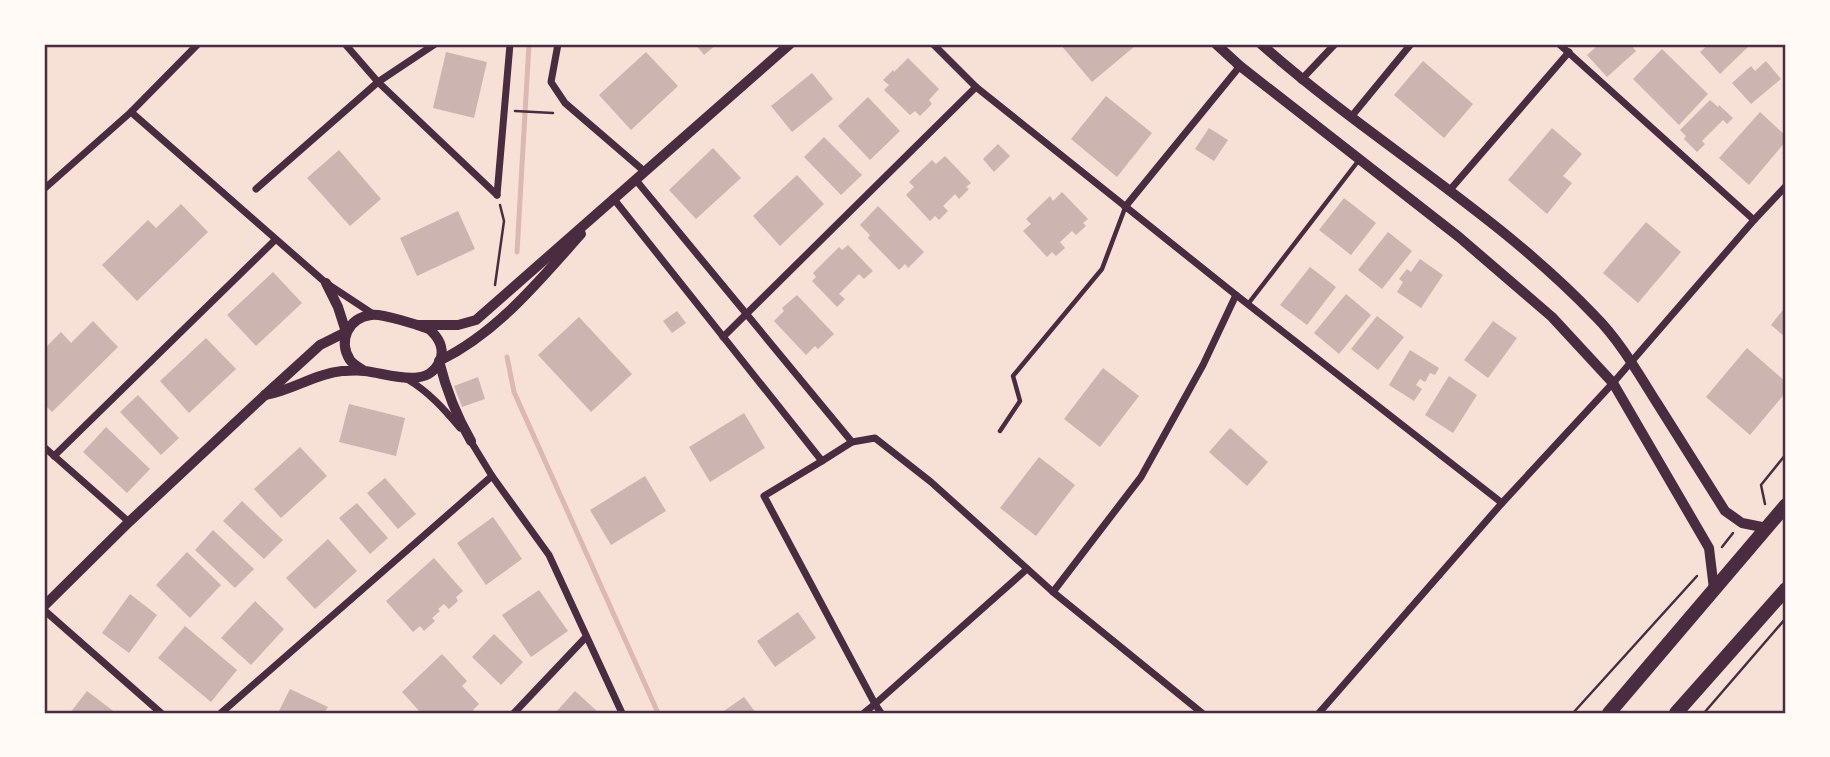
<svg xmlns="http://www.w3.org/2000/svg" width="1830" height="757" font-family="'Roboto Serif',serif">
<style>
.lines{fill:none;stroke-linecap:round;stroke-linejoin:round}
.stream{stroke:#dcb8b0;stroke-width:5}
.building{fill:#ccb4b1}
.path{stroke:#4a2c40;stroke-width:2.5}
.service{stroke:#4a2c40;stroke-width:4.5}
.minor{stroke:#4a2c40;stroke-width:7}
.tertiary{stroke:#4a2c40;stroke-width:10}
.primary{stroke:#4a2c40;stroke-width:14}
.neatline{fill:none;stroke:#4a2c40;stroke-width:2.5}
</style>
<rect width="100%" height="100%" fill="#f7e1d7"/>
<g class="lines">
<!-- stream -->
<g class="stream">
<polyline points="517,252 529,44"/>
<polyline points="507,357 514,392 658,713"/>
</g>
</g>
<!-- building -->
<g class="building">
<polygon points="695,44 717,44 704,55"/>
<polygon points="1060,44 1133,44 1135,46 1092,82"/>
<polygon points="1594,44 1630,44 1636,51 1607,77 1587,55 1596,47"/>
<polygon points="1709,44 1751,44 1720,74 1700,52"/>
<polygon points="1662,49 1708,94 1679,125 1633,79"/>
<polygon points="446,52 487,62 474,118 433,108"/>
<polygon points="646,52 678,86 631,130 599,95"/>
<polygon points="908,58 939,89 929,100 932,104 920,116 915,111 910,115 884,90 889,85 883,80 893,70 894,72"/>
<polygon points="1423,61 1473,104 1444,138 1394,95"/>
<polygon points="1766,61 1781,79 1751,104 1732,83 1751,66 1755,71"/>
<polygon points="812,73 833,99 792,132 771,106"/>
<polygon points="1106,96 1152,133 1117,177 1071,139"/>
<polygon points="868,97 900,131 870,160 838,126"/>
<polygon points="1710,100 1718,107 1719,105 1733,118 1727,124 1723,120 1702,141 1705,144 1697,152 1684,139 1686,136 1680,130"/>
<polygon points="1760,112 1786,136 1786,141 1749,185 1719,158"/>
<polygon points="1209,128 1228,140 1214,161 1195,149"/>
<polygon points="1552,128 1582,154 1563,176 1572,183 1547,214 1508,180"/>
<polygon points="824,137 862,175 841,195 804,157"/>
<polygon points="998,144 1010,156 994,172 983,159"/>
<polygon points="713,148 741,178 696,219 669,190"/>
<polygon points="339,150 381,199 350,226 307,178"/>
<polygon points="945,156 971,183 966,187 969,189 959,199 955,194 943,206 948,211 939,220 935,216 930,221 906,195 914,187 909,182 932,160 936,164"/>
<polygon points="797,175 824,204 780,246 753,216"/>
<polygon points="1062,192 1088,219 1083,223 1086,226 1076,235 1072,231 1060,242 1065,248 1056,256 1052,252 1047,257 1023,231 1031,224 1026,219 1050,196 1053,201"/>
<polygon points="1344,198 1376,223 1351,255 1319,230"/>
<polygon points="181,204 208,232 137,301 102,265 148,220 156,228"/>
<polygon points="878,206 924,252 908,268 905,264 899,270 868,238 870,235 860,225"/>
<polygon points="458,211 475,249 417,276 400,238"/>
<polygon points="1646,222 1681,252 1638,303 1603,273"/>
<polygon points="1388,232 1412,251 1382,289 1358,270"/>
<polygon points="848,245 873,271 864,279 859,274 839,294 845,299 837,307 812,281 816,277 813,273 839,247 842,250"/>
<polygon points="1420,259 1443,275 1421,308 1397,292 1403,282 1399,279 1407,269 1411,272"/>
<polygon points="1310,267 1336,287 1307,325 1280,305"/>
<polygon points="273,272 302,303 256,346 227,315"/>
<polygon points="1346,294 1371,315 1339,354 1314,333"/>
<polygon points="797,295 834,334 818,349 815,346 806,355 774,321 784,311 782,308"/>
<polygon points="1786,306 1786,338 1771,325"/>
<polygon points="677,311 686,323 672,333 663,321"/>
<polygon points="1377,316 1404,337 1378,370 1351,349"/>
<polygon points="579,317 632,374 591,412 538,355"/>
<polygon points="93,321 118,347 52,412 44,404 44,349 61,332 71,343"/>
<polygon points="1493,321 1517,338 1488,378 1464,360"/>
<polygon points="206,338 236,369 189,413 160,381"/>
<polygon points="1747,348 1786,382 1786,392 1750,435 1706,397"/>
<polygon points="1410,350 1439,368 1435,375 1430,373 1425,382 1420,379 1416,385 1422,389 1414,401 1389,385"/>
<polygon points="1103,368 1139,396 1100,447 1064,419"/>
<polygon points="1449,376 1477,395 1453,433 1425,415"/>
<polygon points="478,377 485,399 462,407 454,386"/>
<polygon points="138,395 179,438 161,455 120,412"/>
<polygon points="349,404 405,418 396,456 339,442"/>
<polygon points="744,413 765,448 710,482 689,447"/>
<polygon points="106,427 150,469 127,493 83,452"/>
<polygon points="1230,428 1268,462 1247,486 1209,452"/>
<polygon points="300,447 327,476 281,518 254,489"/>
<polygon points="1039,457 1075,485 1036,536 1000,508"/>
<polygon points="645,476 666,511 611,545 590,510"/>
<polygon points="385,478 416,514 398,529 367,493"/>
<polygon points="242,501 283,540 264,559 223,521"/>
<polygon points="357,503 388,538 370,554 339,518"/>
<polygon points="493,517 522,559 486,585 457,543"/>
<polygon points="213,530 254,569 235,588 195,550"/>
<polygon points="328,539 357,571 315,609 286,578"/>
<polygon points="187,552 221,585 190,618 156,585"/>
<polygon points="434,558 463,591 456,597 458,601 449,609 444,604 438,609 440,611 432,618 435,621 424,631 420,626 413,632 386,601"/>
<polygon points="539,590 568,631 531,657 502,615"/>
<polygon points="130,594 157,615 129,653 102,633"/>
<polygon points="255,601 284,629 251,665 221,638"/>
<polygon points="798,612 816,638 775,667 757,641"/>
<polygon points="185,626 237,670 211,702 158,658"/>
<polygon points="494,634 523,662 501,685 472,657"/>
<polygon points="442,654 467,681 462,686 479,704 473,710 476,713 421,713 402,692"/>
<polygon points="290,689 328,707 324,713 278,713"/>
<polygon points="87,691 116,713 70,713"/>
<polygon points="575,691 599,713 555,713"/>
<polygon points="744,697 756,713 721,713"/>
</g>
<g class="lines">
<!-- path -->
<g class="path">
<polyline points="515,111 553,113"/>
<polyline points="495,285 504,221 500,205"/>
<polyline points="1765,504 1761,485 1786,454"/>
<polyline points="1722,547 1733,533"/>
<polyline points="1573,713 1697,576"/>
<polyline points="1704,713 1786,618"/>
</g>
<!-- service -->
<g class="service">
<polyline points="1248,304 1359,160"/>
<polyline points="1000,431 1020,401 1013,376 1102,269 1125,208"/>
</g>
<!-- minor -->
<g class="minor">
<polyline points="435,44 378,82 497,195"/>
<polyline points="558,44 551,82 565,103 644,171"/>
<polyline points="933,44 976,87 1236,295 1502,503"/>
<polyline points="1559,44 1754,220"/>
<polyline points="1301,80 1335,44"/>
<polyline points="131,112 326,283 373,314"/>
<polyline points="1351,117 1411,44"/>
<polyline points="635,179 852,442"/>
<polyline points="44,189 131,112 198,44"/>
<polyline points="256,189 378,82 345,44"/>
<polyline points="1449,191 1569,52"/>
<polyline points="497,195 510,44"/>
<polyline points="613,198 822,461 852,442 875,438 931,482 1053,592 1202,713"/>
<polyline points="1125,207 1240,66"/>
<polyline points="723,337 976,87"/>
<path d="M407,379c22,13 37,30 53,49"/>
<polyline points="470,440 492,476 549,555 622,713"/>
<polyline points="44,447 129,522"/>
<polyline points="54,456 275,240"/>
<polyline points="822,461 764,496 875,704 1027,569"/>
<polyline points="1053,592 1141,477 1203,365 1236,295"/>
<polyline points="44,610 161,713"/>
<polyline points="221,713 492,476"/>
<polyline points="514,713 586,637"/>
<polyline points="864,713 875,704 881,713"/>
<polyline points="1319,713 1502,503 1613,383 1754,220 1786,186"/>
</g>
<!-- tertiary -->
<g class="tertiary">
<polyline points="1216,44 1240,66 1459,237 1552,317 1613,383 1709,548 1714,589"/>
<path d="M1261,44c107,95 235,168 334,272 25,25 43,57 62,87 23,36 45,72 68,108l17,12 25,5"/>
<polyline points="418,325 458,325 476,320 790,44"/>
<path d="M265,395c28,-5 49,-21 77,-24 7,0 15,-1 22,0 24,2 67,21 77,-14 3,-12 -4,-21 -12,-28 -11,-4 -48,-16 -58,-14 -23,3 -33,26 -21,45 3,4 8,7 13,10"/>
<path d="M471,441c-14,-24 -25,-52 -32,-80 58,-28 100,-80 142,-127"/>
<polyline points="44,606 129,522 265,395 320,345 346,332 338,307 326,283"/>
</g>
<!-- primary -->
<g class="primary">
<polyline points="1609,713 1786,505"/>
<polyline points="1676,713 1786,589"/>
</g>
</g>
<!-- border -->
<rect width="1830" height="757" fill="none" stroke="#fffaf5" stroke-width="91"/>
<rect x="46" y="46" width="1738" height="666" class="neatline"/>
</svg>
